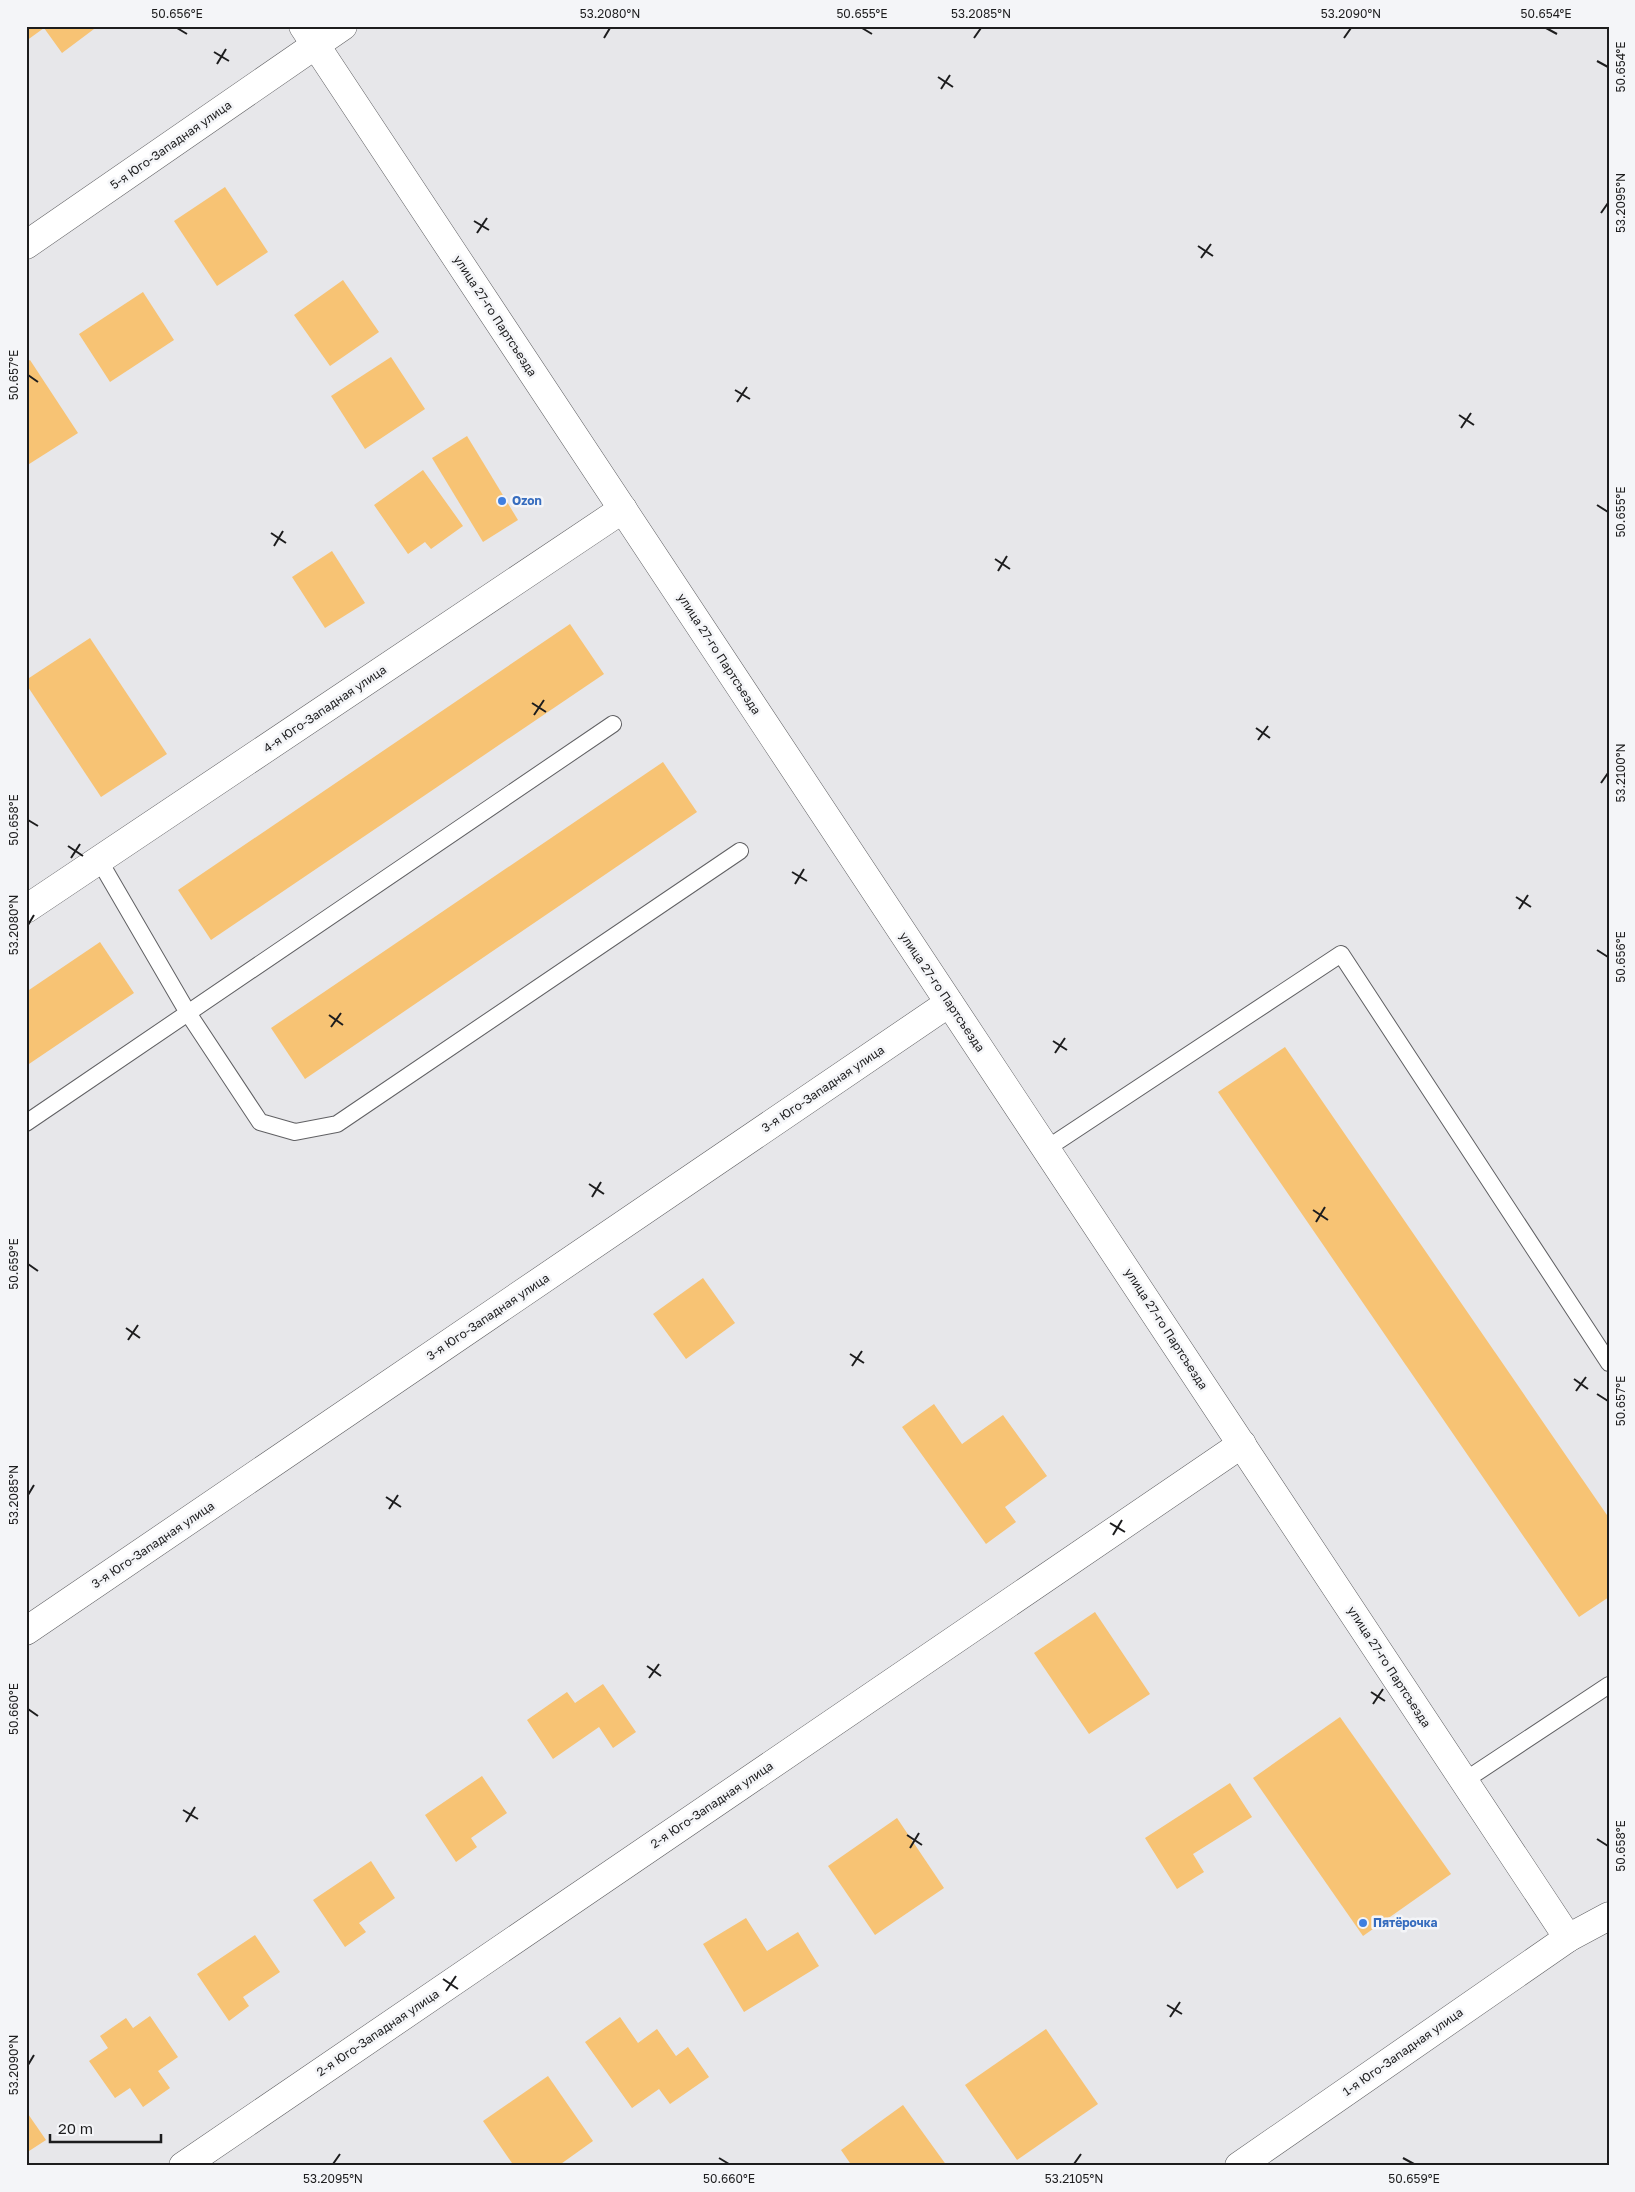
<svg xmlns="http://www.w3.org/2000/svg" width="1635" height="2192" font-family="'Golos Text',sans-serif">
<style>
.building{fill:#f7c374}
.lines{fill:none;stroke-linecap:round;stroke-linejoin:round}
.service-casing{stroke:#606063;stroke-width:18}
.minor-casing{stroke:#606063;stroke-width:29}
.service{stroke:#fff;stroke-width:16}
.minor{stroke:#fff;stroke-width:28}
.ticks{fill:none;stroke:#1d1d1e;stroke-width:2}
.shop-dot{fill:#3f7fe0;stroke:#f4f5f8;stroke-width:2}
.labels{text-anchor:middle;stroke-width:5;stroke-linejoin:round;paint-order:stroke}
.street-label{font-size:12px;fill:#1d1d1e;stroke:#f4f5f8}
.shop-label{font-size:12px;font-weight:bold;fill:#366cbe;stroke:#f4f5f8;text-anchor:start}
.neatline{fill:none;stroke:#1d1d1e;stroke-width:2}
.ticks-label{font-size:12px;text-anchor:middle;fill:#1d1d1e}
</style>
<rect width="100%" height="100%" fill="#e7e7ea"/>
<!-- building -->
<g class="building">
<polygon points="26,26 98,26 62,53 44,28 26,41"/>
<polygon points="225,187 268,252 217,286 174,221"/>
<polygon points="343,280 379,332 330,366 294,315"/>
<polygon points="143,292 174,340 110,382 79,334"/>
<polygon points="391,357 425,409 365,449 331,396"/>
<polygon points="30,360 78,433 26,466 26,362"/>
<polygon points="467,436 518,520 483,542 432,458"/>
<polygon points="423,470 463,526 431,549 425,542 408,554 374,505"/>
<polygon points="332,551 365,603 325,628 292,577"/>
<polygon points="570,624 604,674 211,940 178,890"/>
<polygon points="90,638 167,754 101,797 26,684 26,680"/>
<polygon points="663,762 697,812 305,1079 271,1028"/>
<polygon points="100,942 134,993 26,1066 26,992"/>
<polygon points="1285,1047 1609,1518 1609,1597 1579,1617 1218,1092"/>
<polygon points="703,1278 735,1323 686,1359 653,1314"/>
<polygon points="934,1404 962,1444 1003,1415 1047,1476 1005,1507 1016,1522 986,1544 902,1427"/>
<polygon points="1095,1612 1150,1694 1089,1734 1034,1653"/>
<polygon points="603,1684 636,1732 613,1748 599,1727 553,1759 527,1720 567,1692 575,1703"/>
<polygon points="1340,1717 1451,1874 1363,1936 1253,1778"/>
<polygon points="482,1776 507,1813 471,1838 477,1847 456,1862 425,1815"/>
<polygon points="1230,1783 1252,1817 1193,1854 1204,1872 1177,1889 1145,1838"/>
<polygon points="897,1818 944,1888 875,1935 828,1866"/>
<polygon points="371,1861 395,1898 359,1923 366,1932 345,1947 313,1900"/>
<polygon points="746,1918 767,1951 798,1932 819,1966 744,2012 703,1944"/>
<polygon points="255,1935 280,1972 243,1997 249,2006 229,2021 197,1974"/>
<polygon points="150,2016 178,2057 158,2071 170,2088 143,2107 130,2088 115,2098 89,2061 108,2048 100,2036 126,2018 133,2028"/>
<polygon points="620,2017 638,2043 657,2029 676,2056 688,2047 709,2077 670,2104 659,2089 632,2108 585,2042"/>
<polygon points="1046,2029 1098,2104 1017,2160 965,2085"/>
<polygon points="548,2076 593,2141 558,2166 514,2166 483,2121"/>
<polygon points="903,2105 947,2166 852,2166 841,2150"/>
<polygon points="26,2111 46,2140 26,2153"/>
</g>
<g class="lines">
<!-- service casing -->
<g class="service-casing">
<g id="service">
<polyline points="99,860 188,1013 260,1122 295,1132 337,1124 740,851"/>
<polyline points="26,1123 613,724"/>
<polyline points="1046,1149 1341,954 1609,1363"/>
<polyline points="1464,1781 1609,1685"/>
</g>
</g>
<!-- minor casing -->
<g class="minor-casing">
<g id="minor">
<polyline points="303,26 1568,1938"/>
<polyline points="26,245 343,26"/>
<polyline points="26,909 623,509"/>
<polyline points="26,1631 949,1003"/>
<polyline points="183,2166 1242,1444"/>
<polyline points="1239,2166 1568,1938 1609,1916"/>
</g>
</g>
<!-- service -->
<use href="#service" class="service"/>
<!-- minor -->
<use href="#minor" class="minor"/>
</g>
<!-- ticks -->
<path class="ticks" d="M177,28l10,6M862,28l10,6M1546,28l11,6M604,38l6,-10M974,38l7,-10M1344,38l7,-10M214,52l15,9M1597,61l11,6M217,64l9,-15M938,77l15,10M941,89l9,-14M1601,213l7,-10M474,221l15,9M477,233l10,-15M1198,246l15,10M1201,258l10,-14M28,375l10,7M735,390l15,9M737,402l10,-15M1459,415l15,10M1461,428l10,-15M1597,505l11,7M271,533l15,10M274,546l9,-15M995,559l15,10M998,571l9,-15M532,703l14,9M534,715l10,-15M1256,728l14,10M1258,740l10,-14M1601,783l7,-10M28,820l10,6M68,846l15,10M71,858l9,-14M792,872l15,9M795,884l9,-15M1516,897l15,10M1519,909l9,-14M28,925l6,-10M1597,950l11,7M329,1015l14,10M331,1027l10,-14M1053,1041l14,9M1055,1053l10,-15M589,1184l15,10M592,1197l9,-15M1313,1210l15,10M1316,1222l9,-15M28,1264l10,7M126,1328l14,10M128,1340l10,-15M850,1354l14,9M852,1366l10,-15M1574,1379l14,10M1576,1391l10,-14M1597,1394l11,7M28,1495l6,-10M386,1497l15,10M389,1509l9,-14M1110,1523l15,9M1113,1535l9,-15M647,1666l14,10M649,1678l10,-14M1371,1692l14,9M1373,1704l10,-15M28,1709l10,7M183,1810l15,9M186,1822l9,-15M907,1835l15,10M1597,1839l11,7M910,1848l9,-15M443,1979l15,10M446,1991l10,-15M1167,2005l15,9M1170,2017l10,-15M28,2065l6,-10M719,2158l10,6M1403,2158l11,6M333,2164l7,-10M1074,2164l7,-10"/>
<!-- markers -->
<g class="shop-dot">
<circle cx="502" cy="501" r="5"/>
<circle cx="1363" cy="1923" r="5"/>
</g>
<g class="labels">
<!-- street labels -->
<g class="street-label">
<text transform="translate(171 145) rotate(-35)" y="4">5-я Юго-Западная улица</text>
<text transform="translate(495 316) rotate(57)" y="4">улица 27-го Партсъезда</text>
<text transform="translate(719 654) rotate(57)" y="4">улица 27-го Партсъезда</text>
<text transform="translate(325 709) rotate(-34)" y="4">4-я Юго-Западная улица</text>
<text transform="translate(942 992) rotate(56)" y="4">улица 27-го Партсъезда</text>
<text transform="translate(823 1089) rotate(-34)" y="4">3-я Юго-Западная улица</text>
<text transform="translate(488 1317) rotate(-34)" y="4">3-я Юго-Западная улица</text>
<text transform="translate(1166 1329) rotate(57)" y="4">улица 27-го Партсъезда</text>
<text transform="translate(153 1545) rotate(-34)" y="4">3-я Юго-Западная улица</text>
<text transform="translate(1389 1667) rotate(57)" y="4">улица 27-го Партсъезда</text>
<text transform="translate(712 1805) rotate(-34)" y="4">2-я Юго-Западная улица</text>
<text transform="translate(378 2033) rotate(-34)" y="4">2-я Юго-Западная улица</text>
<text transform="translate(1403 2052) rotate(-35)" y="4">1-я Юго-Западная улица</text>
</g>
<!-- shop labels -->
<g class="shop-label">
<text x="512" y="505">Ozon</text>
<text x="1373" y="1927">Пятёрочка</text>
</g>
</g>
<!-- border -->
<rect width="1635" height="2192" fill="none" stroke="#f4f5f8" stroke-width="55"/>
<!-- scale -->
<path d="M50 2134v8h111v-8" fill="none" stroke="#1d1d1e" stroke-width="2.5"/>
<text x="58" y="2134" font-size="15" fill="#1d1d1e" stroke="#f4f5f8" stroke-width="4" paint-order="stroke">20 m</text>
<rect x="28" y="28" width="1580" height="2136" class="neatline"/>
<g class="ticks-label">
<text x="177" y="18">50.656°E</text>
<text x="610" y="18">53.2080°N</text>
<text x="862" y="18">50.655°E</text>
<text x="981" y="18">53.2085°N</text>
<text x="1351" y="18">53.2090°N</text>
<text x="1546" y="18">50.654°E</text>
<text transform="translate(1621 67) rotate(-90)" y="4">50.654°E</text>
<text transform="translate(1621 203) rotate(-90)" y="4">53.2095°N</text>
<text transform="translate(14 375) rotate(-90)" y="4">50.657°E</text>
<text transform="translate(1621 512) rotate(-90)" y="4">50.655°E</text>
<text transform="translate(1621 773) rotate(-90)" y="4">53.2100°N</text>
<text transform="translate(14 820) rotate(-90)" y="4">50.658°E</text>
<text transform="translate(14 925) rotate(-90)" y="4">53.2080°N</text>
<text transform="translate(1621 957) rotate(-90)" y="4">50.656°E</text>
<text transform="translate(14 1264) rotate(-90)" y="4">50.659°E</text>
<text transform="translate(1621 1401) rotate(-90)" y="4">50.657°E</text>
<text transform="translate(14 1495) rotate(-90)" y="4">53.2085°N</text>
<text transform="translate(14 1709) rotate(-90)" y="4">50.660°E</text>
<text transform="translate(1621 1846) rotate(-90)" y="4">50.658°E</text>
<text transform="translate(14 2065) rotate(-90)" y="4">53.2090°N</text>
<text x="333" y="2183">53.2095°N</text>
<text x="729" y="2183">50.660°E</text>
<text x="1074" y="2183">53.2105°N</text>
<text x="1414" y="2183">50.659°E</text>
</g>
</svg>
